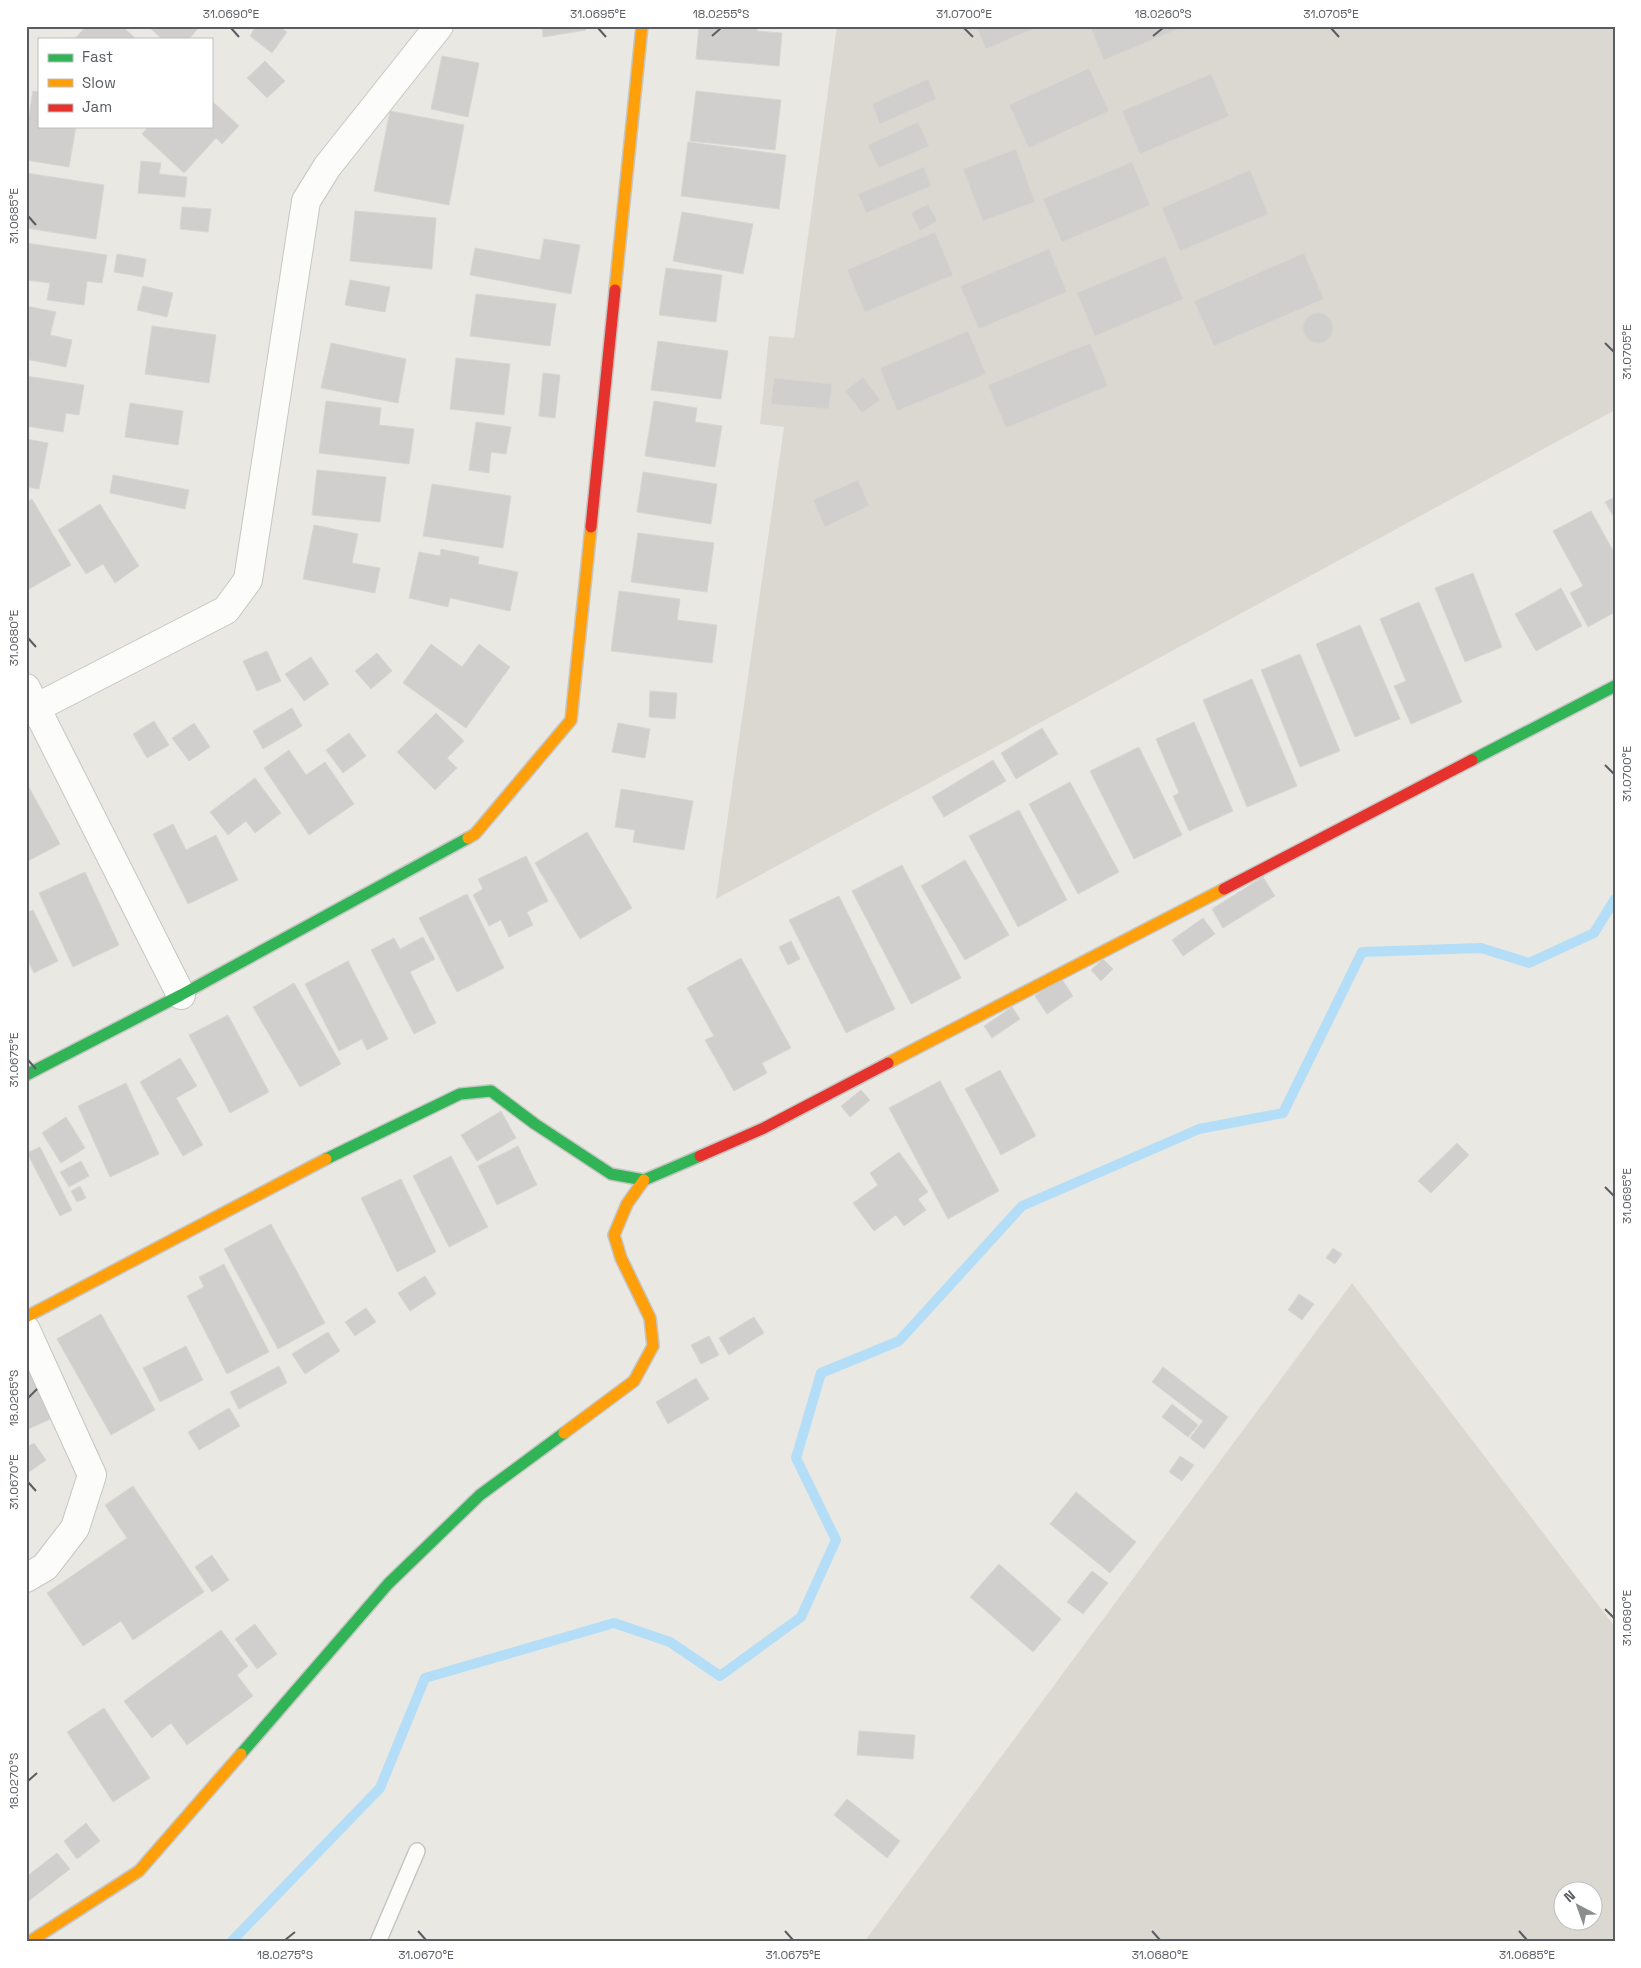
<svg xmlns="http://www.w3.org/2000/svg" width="1641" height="1968" font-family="'Space Grotesk',sans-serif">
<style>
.education{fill:#dbd8d2;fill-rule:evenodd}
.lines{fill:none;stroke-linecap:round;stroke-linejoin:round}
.stream{stroke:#b4def7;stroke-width:10}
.building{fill:#d1cfcd;stroke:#d8d6d2}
.lane-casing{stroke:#c6c6c5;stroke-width:18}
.street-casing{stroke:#c6c6c5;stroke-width:30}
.fast-casing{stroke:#c5c5c3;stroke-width:14}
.slow-casing{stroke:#c5c5c3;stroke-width:14}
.jam-casing{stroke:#c5c5c3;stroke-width:14}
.lane{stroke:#fcfcfb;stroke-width:15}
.street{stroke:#fcfcfb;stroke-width:28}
.fast{stroke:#30b455;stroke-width:11}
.slow{stroke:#ff9f0a;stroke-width:11}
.jam{stroke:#e5322d;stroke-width:11}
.ticks{fill:none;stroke:#595d61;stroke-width:2}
.neatline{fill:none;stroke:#595d61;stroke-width:2}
.ticks-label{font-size:12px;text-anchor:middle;fill:#595d61}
</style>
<rect width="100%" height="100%" fill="#e9e8e3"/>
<!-- education -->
<g class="education">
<polygon points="837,26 1615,26 1615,410 716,899 784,427 760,424 769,336 794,338"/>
<path d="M1352,1283l263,344v315h-751zM1564,1890h30v30h-30z"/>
</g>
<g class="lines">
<!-- stream -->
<polyline class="stream" points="231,1942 380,1788 425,1678 614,1623 670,1642 720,1676 801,1617 836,1540 796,1458 821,1373 899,1341 1022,1206 1199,1129 1283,1113 1362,952 1481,948 1529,963 1594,933 1615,899"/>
</g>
<!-- building -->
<g class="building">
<polygon points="86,26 122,26 136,39 75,39"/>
<polygon points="148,26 200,26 189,39 162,39"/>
<polygon points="256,26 278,26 287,32 272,53 250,36"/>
<polygon points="542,26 585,26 586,30 543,37"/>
<polygon points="699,26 757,26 757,31 782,33 779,66 696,59"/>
<polygon points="976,26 1040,26 986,49"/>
<polygon points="1090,26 1185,26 1104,60"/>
<polygon points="442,56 479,63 468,117 431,109"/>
<polygon points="265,61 285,81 267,98 247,78"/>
<polygon points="1089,68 1109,111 1029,148 1009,105"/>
<polygon points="1211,74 1229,116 1140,154 1122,111"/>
<polygon points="928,79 936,99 880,124 872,104"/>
<polygon points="33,91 39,92 39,126 76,126 69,167 26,160 26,134"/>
<polygon points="696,91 781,100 775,150 690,141"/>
<polygon points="211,100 239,126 222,144 216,138 184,173 142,134 149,126 211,126"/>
<polygon points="390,111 464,125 449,205 374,191"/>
<polygon points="918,122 929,146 879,168 868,145"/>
<polygon points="688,142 786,155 779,209 681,196"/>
<polygon points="1016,149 1035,202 983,221 963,169"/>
<polygon points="141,161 161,163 159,174 187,177 185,197 138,193"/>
<polygon points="1132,162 1150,205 1062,242 1043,199"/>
<polygon points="924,167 931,186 866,213 858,194"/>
<polygon points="1250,170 1268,214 1180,251 1162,208"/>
<polygon points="26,173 104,185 96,239 26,228"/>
<polygon points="928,204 937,221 920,231 911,213"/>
<polygon points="182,207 211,209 208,232 180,229"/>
<polygon points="355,211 436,218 432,269 350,261"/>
<polygon points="682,212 753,224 743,274 673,261"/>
<polygon points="935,232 953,275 865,312 847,270"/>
<polygon points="544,239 580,245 571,294 470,275 475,248 540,260"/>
<polygon points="26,243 107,255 102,283 87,281 84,305 47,300 50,283 26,280"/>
<polygon points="1049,249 1067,292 979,329 960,286"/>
<polygon points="1304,253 1324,299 1214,346 1194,301"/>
<polygon points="117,254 146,259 143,277 114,272"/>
<polygon points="1165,256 1183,299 1095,336 1077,293"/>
<polygon points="666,268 722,275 716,322 659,315"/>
<polygon points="350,280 390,287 385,312 345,305"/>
<polygon points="143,286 173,293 167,317 137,310"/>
<polygon points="476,294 556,304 550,346 470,336"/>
<polygon points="26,306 56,312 50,335 72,340 66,367 26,359"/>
<circle cx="1318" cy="328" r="15"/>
<polygon points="152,326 216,335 209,383 145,374"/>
<polygon points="968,331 986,374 897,411 880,368"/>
<polygon points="658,341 728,351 721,399 651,390"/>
<polygon points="331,343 406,359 398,403 321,388"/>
<polygon points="1090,343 1108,386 1006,428 988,385"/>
<polygon points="456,358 510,364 504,415 450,409"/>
<polygon points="543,373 560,375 555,418 539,416"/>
<polygon points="26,376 84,385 79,415 66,413 63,432 26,426"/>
<polygon points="863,377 880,400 862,413 845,391"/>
<polygon points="774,378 832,384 829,409 771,404"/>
<polygon points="326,401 381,408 379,425 414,429 409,464 319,453"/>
<polygon points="654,401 697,408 695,422 722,426 715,467 645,456"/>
<polygon points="130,403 183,411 178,445 125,437"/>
<polygon points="476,422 511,427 506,454 491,452 489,473 469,470"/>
<polygon points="26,439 48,443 39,489 26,487"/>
<polygon points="317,470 386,477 380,522 312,515"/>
<polygon points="643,472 717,484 711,524 637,512"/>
<polygon points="113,475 189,490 185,509 110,493"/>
<polygon points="858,480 869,506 825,527 813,500"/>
<polygon points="432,484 511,496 503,548 423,536"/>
<polygon points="1615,497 1615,519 1605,502"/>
<polygon points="32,499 71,565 29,589 26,584 26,503"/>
<polygon points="100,504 139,566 115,583 103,564 86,574 58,530"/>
<polygon points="1591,511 1615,554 1615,612 1588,627 1570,593 1583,586 1553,531"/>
<polygon points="314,525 358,534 352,563 380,568 375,593 303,579"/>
<polygon points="638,533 714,543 707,592 631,582"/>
<polygon points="441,549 479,557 478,564 518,572 510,611 450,598 448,607 409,598 419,552 440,556"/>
<polygon points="1473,573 1502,647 1465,662 1435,588"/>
<polygon points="1561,588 1582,626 1536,651 1515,614"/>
<polygon points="619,591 680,599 677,620 717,625 712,663 611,651"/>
<polygon points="1419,602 1462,702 1411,724 1394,686 1406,681 1380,619"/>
<polygon points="1360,625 1400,719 1355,737 1316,644"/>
<polygon points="431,644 462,667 479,644 510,667 466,728 403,683"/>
<polygon points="267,651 281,681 257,691 243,661"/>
<polygon points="377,653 392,671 371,689 355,671"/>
<polygon points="1300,654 1340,751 1300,767 1261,670"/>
<polygon points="311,657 329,684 304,701 285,674"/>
<polygon points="1252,679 1297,786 1247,807 1203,700"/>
<polygon points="650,691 677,693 675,719 649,717"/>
<polygon points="292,708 302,726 263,749 253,731"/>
<polygon points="436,713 464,741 447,758 457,768 435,790 397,752"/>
<polygon points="154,721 169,745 147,758 133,734"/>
<polygon points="1194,722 1233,811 1189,831 1173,796 1179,793 1156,739"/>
<polygon points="194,723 210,747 189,761 172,738"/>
<polygon points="618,723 650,729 645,758 612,752"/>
<polygon points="1042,728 1058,754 1016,779 1001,753"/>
<polygon points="349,733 366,756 343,773 326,750"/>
<polygon points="1139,747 1182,835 1134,859 1090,771"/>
<polygon points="289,750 306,775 325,762 354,804 309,835 264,768"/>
<polygon points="993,760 1006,781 944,817 932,797"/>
<polygon points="255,778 281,813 255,833 246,821 228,835 210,812"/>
<polygon points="26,782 60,844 26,862"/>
<polygon points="1070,782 1119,872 1078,894 1029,804"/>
<polygon points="621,789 693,801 684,850 633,842 635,830 615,827"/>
<polygon points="1019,810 1067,900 1018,927 969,836"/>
<polygon points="173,824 186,850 216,835 238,880 188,904 153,834"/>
<polygon points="587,832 632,908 580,939 535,863"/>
<polygon points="526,856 548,901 527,912 533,925 509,937 501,920 489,926 473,895 483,889 478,879"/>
<polygon points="965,860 1009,935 965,960 921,886"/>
<polygon points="902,865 961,978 911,1004 852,891"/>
<polygon points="85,872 119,945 73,967 39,893"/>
<polygon points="1263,877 1275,896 1223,928 1212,909"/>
<polygon points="467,894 504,968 457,992 419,918"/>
<polygon points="839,896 895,1009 846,1033 789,920"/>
<polygon points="33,910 58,961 34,973 26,957 26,913"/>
<polygon points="1203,918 1215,934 1183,956 1172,940"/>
<polygon points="423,937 435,959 410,972 436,1023 414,1034 371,950 394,938 400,949"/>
<polygon points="791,941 800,959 788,965 779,947"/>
<polygon points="741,958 791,1048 762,1063 767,1073 734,1091 705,1040 714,1036 687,988"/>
<polygon points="1103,959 1113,969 1101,981 1091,970"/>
<polygon points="348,961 388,1039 367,1050 362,1039 339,1051 305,984"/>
<polygon points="1061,978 1073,996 1047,1014 1035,996"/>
<polygon points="294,983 341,1064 300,1087 253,1007"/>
<polygon points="1012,1007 1020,1019 992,1038 984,1026"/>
<polygon points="228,1015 269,1092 230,1113 189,1035"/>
<polygon points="180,1058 197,1086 176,1098 203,1145 183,1156 140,1082"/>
<polygon points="1000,1070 1036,1136 1001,1155 965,1089"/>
<polygon points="940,1081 999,1191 948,1219 889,1108"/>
<polygon points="126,1083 159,1154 110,1177 78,1106"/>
<polygon points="861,1090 870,1100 850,1117 841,1106"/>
<polygon points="501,1111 516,1138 477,1161 461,1135"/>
<polygon points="66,1117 85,1148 61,1163 42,1133"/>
<polygon points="1457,1143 1469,1155 1431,1193 1418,1181"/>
<polygon points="518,1146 537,1185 497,1205 478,1166"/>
<polygon points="40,1147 72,1210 60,1216 27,1153"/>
<polygon points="899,1152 928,1192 918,1199 926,1210 904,1226 896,1215 874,1231 853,1203 878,1185 870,1173"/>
<polygon points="451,1156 488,1227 449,1247 413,1176"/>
<polygon points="81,1161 89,1176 69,1187 60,1172"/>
<polygon points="401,1179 436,1252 397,1272 361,1198"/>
<polygon points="80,1186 86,1198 77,1202 71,1191"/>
<polygon points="271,1224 325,1323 278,1349 224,1249"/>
<polygon points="1333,1248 1342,1254 1335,1264 1326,1258"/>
<polygon points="224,1264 269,1352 227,1374 187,1296 204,1287 199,1277"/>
<polygon points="425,1276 436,1294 410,1311 398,1293"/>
<polygon points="1299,1294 1314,1304 1302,1320 1288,1310"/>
<polygon points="366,1308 376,1322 355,1336 345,1322"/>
<polygon points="101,1314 155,1410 111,1435 57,1339"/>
<polygon points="754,1317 764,1333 729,1355 719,1338"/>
<polygon points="328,1332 340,1351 305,1374 292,1354"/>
<polygon points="709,1336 719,1355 701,1364 691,1345"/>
<polygon points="186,1346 203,1380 160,1402 143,1368"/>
<polygon points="26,1356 55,1417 26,1430"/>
<polygon points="279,1366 287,1383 239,1409 230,1392"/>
<polygon points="1163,1367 1228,1417 1204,1449 1190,1438 1203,1421 1152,1382"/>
<polygon points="696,1378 709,1399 668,1424 656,1402"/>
<polygon points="1172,1404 1198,1425 1188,1437 1162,1417"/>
<polygon points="229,1408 240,1426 199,1450 188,1432"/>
<polygon points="34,1443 46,1460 29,1472 26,1468 26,1448"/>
<polygon points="1180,1456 1194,1465 1182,1481 1169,1472"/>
<polygon points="133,1486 204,1592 133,1640 121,1621 83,1646 47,1593 127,1538 105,1505"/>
<polygon points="1076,1492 1136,1542 1110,1573 1050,1524"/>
<polygon points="212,1555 229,1580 212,1592 195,1567"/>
<polygon points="999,1564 1061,1619 1033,1652 970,1597"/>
<polygon points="1092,1571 1108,1583 1083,1614 1067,1602"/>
<polygon points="255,1624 277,1654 257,1669 235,1639"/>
<polygon points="221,1630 248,1666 237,1675 253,1696 187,1745 171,1723 152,1738 124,1701"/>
<polygon points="104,1708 150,1778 113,1802 67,1732"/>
<polygon points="859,1731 915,1735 913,1759 857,1755"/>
<polygon points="847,1799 900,1841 887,1858 834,1815"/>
<polygon points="86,1823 100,1841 77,1859 64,1841"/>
<polygon points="57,1853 70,1869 26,1903 26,1877"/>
</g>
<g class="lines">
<!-- lane casing -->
<g class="lane-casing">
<polyline id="lane" points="378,1942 417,1851"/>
</g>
<!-- street casing -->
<g class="street-casing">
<g id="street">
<polyline points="26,688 181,995"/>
<polyline points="26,713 226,610 248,580 306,201 327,167 439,26"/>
<polyline points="26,1330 92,1475 75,1528 45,1567 26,1578"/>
</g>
</g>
<!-- fast casing -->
<g class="fast-casing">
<g id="fast">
<polyline points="1472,760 1615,686"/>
<polyline points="26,1075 181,995 468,838"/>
<polyline points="326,1159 460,1094 491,1091 535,1124 611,1174 644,1180 700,1156"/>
<polyline points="241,1754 388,1584 480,1495 564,1433"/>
</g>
</g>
<!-- slow casing -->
<g class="slow-casing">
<g id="slow">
<polyline points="615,290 642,26"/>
<polyline points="468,838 475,834 571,720 591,527"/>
<polyline points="888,1063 1224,889"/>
<polyline points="26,1317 326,1159"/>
<polyline points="564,1433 634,1381 653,1346 650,1318 621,1258 614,1235 627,1204 644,1180"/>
<polyline points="29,1942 139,1871 241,1754"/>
</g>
</g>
<!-- jam casing -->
<g class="jam-casing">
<g id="jam">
<polyline points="591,527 615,290"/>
<polyline points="1224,889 1472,760"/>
<polyline points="700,1156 764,1128 888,1063"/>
</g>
</g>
<!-- lane -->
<use href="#lane" class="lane"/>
<!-- street -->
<use href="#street" class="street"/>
<!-- fast -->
<use href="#fast" class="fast"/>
<!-- slow -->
<use href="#slow" class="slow"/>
<!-- jam -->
<use href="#jam" class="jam"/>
</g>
<!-- ticks -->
<path class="ticks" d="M231,28l8,9M598,28l8,9M964,28l9,9M1331,28l8,9M712,36l9,-8M1153,36l10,-8M28,216l8,9M1605,343l9,9M28,638l8,9M1605,765l9,9M28,1060l8,9M1605,1187l9,9M28,1398l9,-9M28,1482l8,9M1605,1609l9,9M28,1781l9,-8M418,1931l8,9M785,1931l8,9M1152,1931l8,9M1519,1931l8,9M285,1940l10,-8"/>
<!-- border -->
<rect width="1641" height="1968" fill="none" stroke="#ffffff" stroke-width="55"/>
<!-- legend -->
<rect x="38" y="38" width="175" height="90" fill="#ffffff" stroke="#bdbec0"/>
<rect x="48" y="54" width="25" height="8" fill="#30b455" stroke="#bdbec0"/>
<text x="82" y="62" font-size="15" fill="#595d61">Fast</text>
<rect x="48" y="79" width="25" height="8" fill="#ff9f0a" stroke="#bdbec0"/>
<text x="82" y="88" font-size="15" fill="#595d61">Slow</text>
<rect x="48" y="104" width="25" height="8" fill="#e5322d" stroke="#bdbec0"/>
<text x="82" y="112" font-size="15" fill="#595d61">Jam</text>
<!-- north arrow -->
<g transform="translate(1578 1906) rotate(319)"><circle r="24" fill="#ffffff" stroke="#bdbec0"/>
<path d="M0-4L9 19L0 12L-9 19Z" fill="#8b8e8e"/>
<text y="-8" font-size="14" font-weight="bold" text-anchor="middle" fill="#595d61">N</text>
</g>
<rect x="28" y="28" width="1586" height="1912" class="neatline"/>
<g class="ticks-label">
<text x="231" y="18">31.0690°E</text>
<text x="598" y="18">31.0695°E</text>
<text x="721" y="18">18.0255°S</text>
<text x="964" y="18">31.0700°E</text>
<text x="1163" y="18">18.0260°S</text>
<text x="1331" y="18">31.0705°E</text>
<text transform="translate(14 216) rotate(-90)" y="4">31.0685°E</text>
<text transform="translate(1627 352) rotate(-90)" y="4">31.0705°E</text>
<text transform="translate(14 638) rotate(-90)" y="4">31.0680°E</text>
<text transform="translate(1627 774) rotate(-90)" y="4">31.0700°E</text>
<text transform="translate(14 1060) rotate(-90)" y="4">31.0675°E</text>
<text transform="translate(1627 1196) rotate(-90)" y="4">31.0695°E</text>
<text transform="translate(14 1398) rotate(-90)" y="4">18.0265°S</text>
<text transform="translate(14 1482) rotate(-90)" y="4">31.0670°E</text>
<text transform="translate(1627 1618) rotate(-90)" y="4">31.0690°E</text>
<text transform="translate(14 1781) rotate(-90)" y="4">18.0270°S</text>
<text x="285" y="1959">18.0275°S</text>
<text x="426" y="1959">31.0670°E</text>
<text x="793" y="1959">31.0675°E</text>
<text x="1160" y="1959">31.0680°E</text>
<text x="1527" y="1959">31.0685°E</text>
</g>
</svg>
